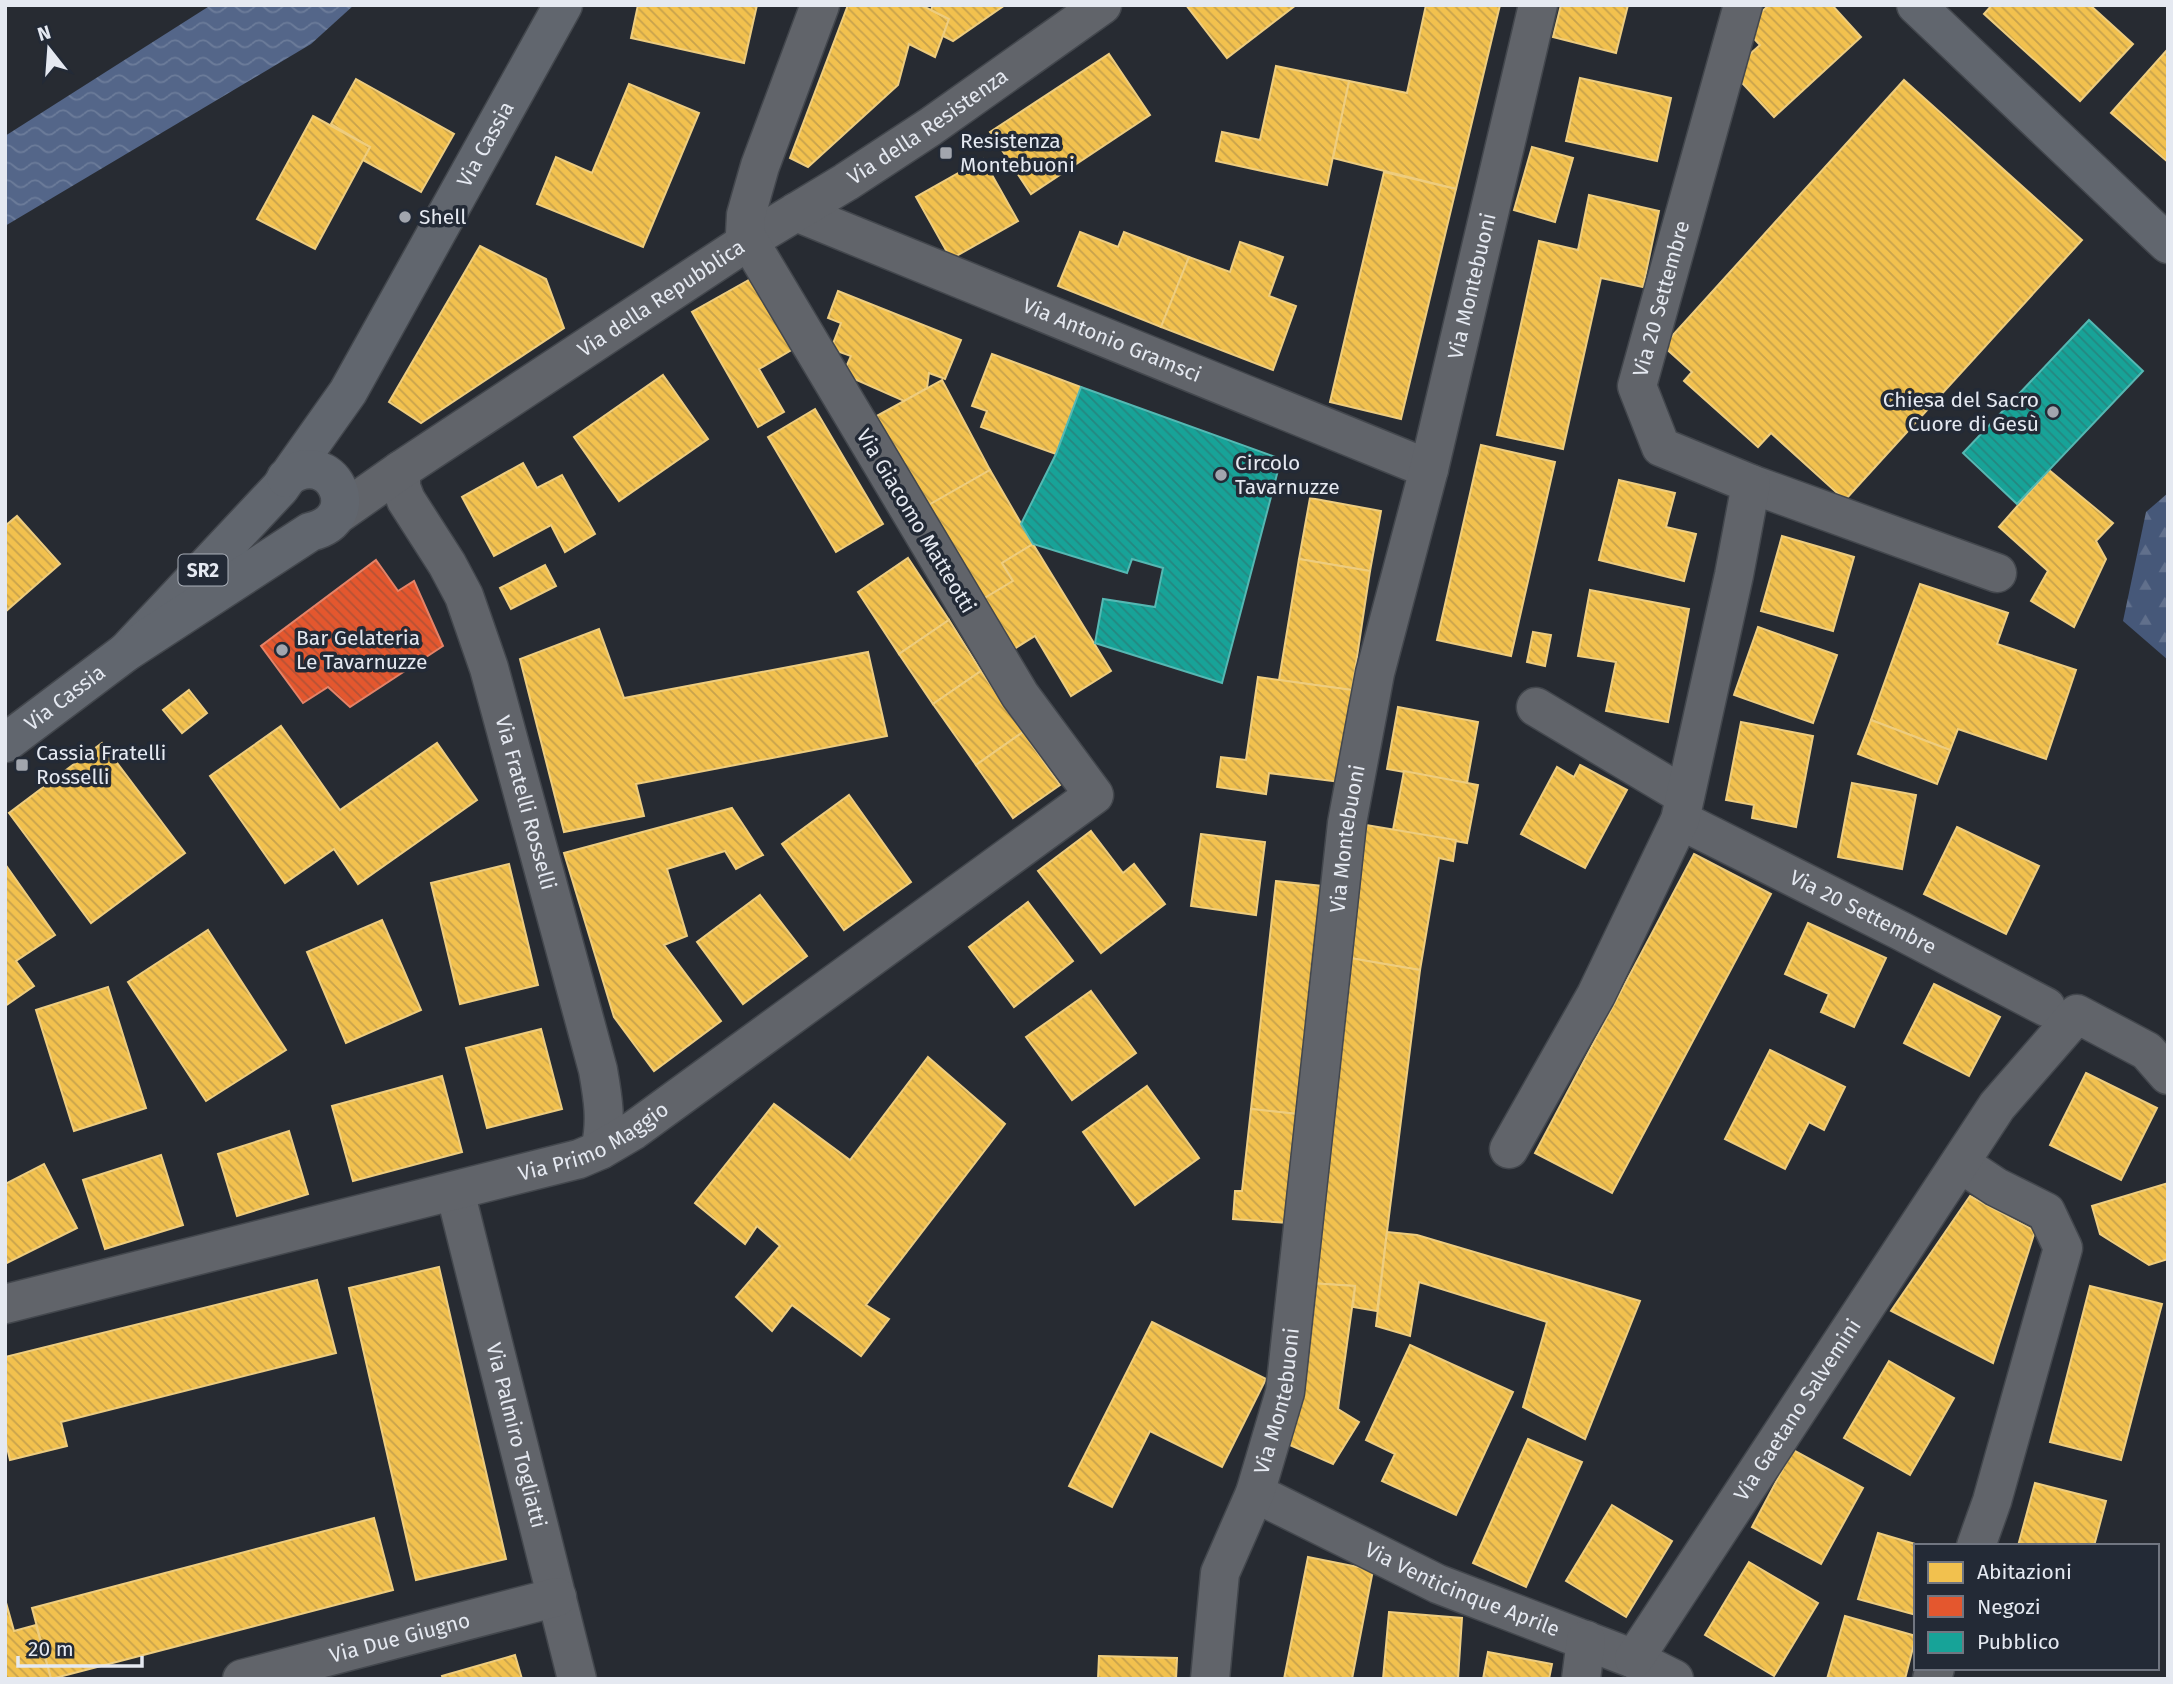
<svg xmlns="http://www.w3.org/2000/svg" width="2173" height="1684" font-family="'Fira Sans',sans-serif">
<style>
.forest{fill:url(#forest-firs)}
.water{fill:url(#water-waves)}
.homes{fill:url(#homes-back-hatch);stroke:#eecd7f;stroke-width:2}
.shops{fill:url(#shops-back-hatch);stroke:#e48368;stroke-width:2}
.public{fill:url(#public-back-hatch);stroke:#55b8b3;stroke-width:2}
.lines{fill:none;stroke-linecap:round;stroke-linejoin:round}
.minor-casing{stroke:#43474d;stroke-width:41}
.major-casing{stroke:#43474d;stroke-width:41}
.minor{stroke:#61646a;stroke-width:38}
.major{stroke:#61666e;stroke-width:38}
.poi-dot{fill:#a2a6ae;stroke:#232a36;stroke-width:2.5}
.labels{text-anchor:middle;stroke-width:7;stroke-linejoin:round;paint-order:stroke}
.shield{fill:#232a36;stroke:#abb0b9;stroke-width:2}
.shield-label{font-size:19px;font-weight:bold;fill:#e5e9f1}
.street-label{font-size:21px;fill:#e5e9f1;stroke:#232a36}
.poi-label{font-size:21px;fill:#e5e9f1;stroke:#232a36;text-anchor:start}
</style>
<defs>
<pattern id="forest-firs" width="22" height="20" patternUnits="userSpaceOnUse" patternTransform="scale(1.75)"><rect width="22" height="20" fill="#465879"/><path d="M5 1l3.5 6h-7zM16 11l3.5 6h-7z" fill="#61708c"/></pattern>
<pattern id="water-waves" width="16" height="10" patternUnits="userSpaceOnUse" patternTransform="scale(1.75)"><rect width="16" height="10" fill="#546689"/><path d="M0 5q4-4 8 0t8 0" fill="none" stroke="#6c7c9a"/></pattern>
<pattern id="homes-back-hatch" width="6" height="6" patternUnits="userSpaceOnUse" patternTransform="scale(1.75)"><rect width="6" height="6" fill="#f2c14e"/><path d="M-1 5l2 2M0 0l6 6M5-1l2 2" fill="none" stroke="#c7a24c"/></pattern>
<pattern id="shops-back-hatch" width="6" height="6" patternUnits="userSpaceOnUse" patternTransform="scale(1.75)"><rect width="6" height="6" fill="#e4572e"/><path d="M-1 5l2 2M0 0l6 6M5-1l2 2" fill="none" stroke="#b45236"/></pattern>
<pattern id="public-back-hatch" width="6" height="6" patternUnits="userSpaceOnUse" patternTransform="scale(1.75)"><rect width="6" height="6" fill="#17a398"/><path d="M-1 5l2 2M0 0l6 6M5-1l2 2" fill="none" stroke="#258780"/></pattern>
</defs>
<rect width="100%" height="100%" fill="#272b32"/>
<!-- forest -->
<polygon class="forest" points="2168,493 2168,660 2123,621 2146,512"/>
<!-- water -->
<polygon class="water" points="211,5 354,5 311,44 5,226 5,136"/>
<!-- homes -->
<g class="homes">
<polygon points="638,5 757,5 744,63 631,38"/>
<polygon points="848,5 921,5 949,19 935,57 909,44 898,85 808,167 790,158"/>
<polygon points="933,5 1005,5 953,41 943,36 949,19 931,10"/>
<polygon points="1186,5 1296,5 1227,58"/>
<polygon points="1426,5 1500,5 1456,189 1333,158 1349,81 1407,93"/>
<polygon points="1561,5 1628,5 1616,53 1553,37"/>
<polygon points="1769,5 1832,5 1861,37 1774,117 1731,71 1760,45 1744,28"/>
<polygon points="1992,5 2090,5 2133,44 2080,101 1984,14"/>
<polygon points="2167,50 2168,51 2168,162 2111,113"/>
<polygon points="1109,54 1150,115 1031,194 990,132"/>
<polygon points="1276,66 1349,81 1327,185 1216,161 1222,132 1260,140"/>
<polygon points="1580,78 1671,98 1657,161 1566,141"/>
<polygon points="356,79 454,134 421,192 363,160 370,147 331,124"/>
<polygon points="1904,80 2082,240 1845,500 1771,433 1758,447 1684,381 1692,372 1663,346"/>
<polygon points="629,84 699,113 643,247 537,204 556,157 592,173"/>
<polygon points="313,116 370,147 315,249 257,219"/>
<polygon points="1532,147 1573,158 1555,222 1514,210"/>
<polygon points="983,159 1018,221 951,259 916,197"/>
<polygon points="1384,172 1456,189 1401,419 1330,402"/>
<polygon points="1589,195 1659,211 1643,287 1601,278 1563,449 1497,435 1539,241 1578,250"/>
<polygon points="1080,232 1118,247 1124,232 1189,257 1161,327 1058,286"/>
<polygon points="1240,242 1283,257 1269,296 1296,306 1273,370 1161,327 1189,257 1230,272"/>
<polygon points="480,246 546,279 564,328 421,423 389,402"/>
<polygon points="754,277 795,348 759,369 784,412 758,427 692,312"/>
<polygon points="838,291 961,340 945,379 929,373 927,388 904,401 843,374 851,356 831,349 841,323 828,318"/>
<polygon points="992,354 1081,387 1056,454 981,427 987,411 972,406"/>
<polygon points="663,375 708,439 619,501 574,437"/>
<polygon points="942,380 990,470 927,506 875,417"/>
<polygon points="815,409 883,524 836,552 768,437"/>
<polygon points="1481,445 1555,462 1511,656 1437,640"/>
<polygon points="523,463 537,488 562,475 595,534 565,552 551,525 494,556 462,497"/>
<polygon points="990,470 1033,544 1002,563 1013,581 983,599 927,506"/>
<polygon points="2049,470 2113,523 2096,541 2106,559 2074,627 2031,601 2048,571 1999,527"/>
<polygon points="1619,480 1675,493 1666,527 1696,534 1684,581 1599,560"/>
<polygon points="1310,498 1381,511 1370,571 1299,559"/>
<polygon points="17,516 60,564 5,612 5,526"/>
<polygon points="1782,536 1854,557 1833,631 1761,611"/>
<polygon points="1033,544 1111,671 1071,696 1035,636 1014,649 983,599 1013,581 1002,563"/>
<polygon points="908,558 949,620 899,654 858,592"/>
<polygon points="1299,559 1370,571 1352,690 1279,680"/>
<polygon points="545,565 556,586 511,609 500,588"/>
<polygon points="1920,584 2008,613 1997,644 2076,670 2046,759 1958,729 1950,750 1871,720"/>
<polygon points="1590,590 1689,609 1668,722 1606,711 1616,662 1578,656"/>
<polygon points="949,620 981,671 933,704 899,654"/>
<polygon points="1758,627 1837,655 1813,723 1734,695"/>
<polygon points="599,629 624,698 868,652 887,736 636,784 644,816 564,832 520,659"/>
<polygon points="1533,632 1551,635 1545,666 1527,662"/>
<polygon points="981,671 1023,732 976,765 933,704"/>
<polygon points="1258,677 1352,690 1340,782 1269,773 1266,794 1217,787 1221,757 1246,760"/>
<polygon points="189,690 207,713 182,733 163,710"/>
<polygon points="1398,707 1478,722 1467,783 1387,769"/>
<polygon points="1871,720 1950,750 1937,784 1858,754"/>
<polygon points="1741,722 1813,736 1796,827 1752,818 1754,805 1726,800"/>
<polygon points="281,726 340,810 437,743 477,800 358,884 334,849 285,883 210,776"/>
<polygon points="1023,732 1060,785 1013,818 976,765"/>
<polygon points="102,743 185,853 91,923 9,813"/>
<polygon points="1580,765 1627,790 1585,868 1521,834 1557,767 1574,777"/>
<polygon points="1404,771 1478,785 1467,843 1393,830"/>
<polygon points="1852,783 1916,795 1902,869 1838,857"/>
<polygon points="849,795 911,882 844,930 782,844"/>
<polygon points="732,808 763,855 736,869 725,851 667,869 687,936 664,945 721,1021 654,1071 614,1017 564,853"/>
<polygon points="1360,824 1456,840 1453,861 1439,858 1420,970 1344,957"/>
<polygon points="1957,827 2039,866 2006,934 1924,894"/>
<polygon points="1091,831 1123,873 1134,864 1165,904 1101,953 1038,871"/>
<polygon points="1201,834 1265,842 1256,915 1191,906"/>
<polygon points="1694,854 1771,894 1612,1193 1535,1153"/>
<polygon points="5,864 55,935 16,961 34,986 5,1006"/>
<polygon points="509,864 538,985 460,1004 431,883"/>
<polygon points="1276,881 1322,886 1297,1114 1251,1109"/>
<polygon points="760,895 807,956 743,1004 697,942"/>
<polygon points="1028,902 1073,961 1014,1007 969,947"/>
<polygon points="382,920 421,1010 346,1043 307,952"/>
<polygon points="1808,923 1886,958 1854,1027 1821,1012 1829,994 1785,974"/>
<polygon points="208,930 286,1050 206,1101 128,982"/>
<polygon points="1344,957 1420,970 1377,1311 1353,1307 1355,1286 1309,1283"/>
<polygon points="1934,984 2000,1017 1969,1076 1904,1043"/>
<polygon points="108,987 146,1108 74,1131 36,1010"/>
<polygon points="1091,991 1136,1053 1072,1100 1026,1037"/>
<polygon points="541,1029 562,1109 487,1128 466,1048"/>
<polygon points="1770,1050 1845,1087 1824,1130 1809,1122 1785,1169 1725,1139"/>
<polygon points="928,1057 1005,1124 866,1305 889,1319 861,1356 792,1305 772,1331 736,1297 780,1246 757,1226 745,1244 695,1203 774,1104 850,1160"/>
<polygon points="2086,1073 2157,1108 2121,1180 2050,1145"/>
<polygon points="442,1076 462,1152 353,1181 332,1106"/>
<polygon points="1147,1086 1199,1158 1135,1205 1083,1132"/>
<polygon points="1251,1109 1297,1114 1288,1223 1233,1219 1235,1191 1242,1191"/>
<polygon points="289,1131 308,1194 237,1216 218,1154"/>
<polygon points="161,1155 183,1225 105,1249 83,1180"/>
<polygon points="44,1164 77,1228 5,1264 5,1184"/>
<polygon points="2168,1183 2168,1259 2149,1265 2100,1234 2092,1206"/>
<polygon points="1970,1196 2035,1231 1993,1363 1891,1311"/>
<polygon points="1387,1232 1417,1235 1640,1301 1585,1439 1523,1407 1547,1322 1419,1282 1410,1336 1376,1326"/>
<polygon points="439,1267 506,1559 416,1580 349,1288"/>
<polygon points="317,1280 336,1353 61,1422 67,1446 10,1460 5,1439 5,1357"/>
<polygon points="1309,1283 1355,1286 1338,1409 1359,1422 1333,1464 1285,1443"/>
<polygon points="2090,1286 2162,1304 2121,1460 2050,1442"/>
<polygon points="1152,1322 1266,1379 1222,1467 1150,1431 1112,1507 1069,1486"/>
<polygon points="1410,1345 1513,1392 1456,1515 1382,1481 1395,1454 1366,1440"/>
<polygon points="1889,1361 1954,1398 1910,1475 1844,1438"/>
<polygon points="1528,1439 1582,1462 1526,1587 1473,1563"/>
<polygon points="1793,1450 1863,1488 1821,1564 1752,1527"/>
<polygon points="2035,1483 2106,1501 2094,1546 2018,1546"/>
<polygon points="1612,1505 1672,1541 1626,1617 1566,1581"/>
<polygon points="374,1518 393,1590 51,1679 32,1608"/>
<polygon points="1878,1533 1922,1546 1916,1546 1916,1615 1858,1599"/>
<polygon points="1308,1557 1373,1570 1352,1679 1284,1679"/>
<polygon points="1749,1562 1818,1603 1774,1676 1705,1635"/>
<polygon points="5,1599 14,1631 36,1625 51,1679 5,1679"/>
<polygon points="1389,1612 1462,1618 1458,1679 1383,1679"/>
<polygon points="1845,1616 1916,1636 1905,1679 1827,1679"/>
<polygon points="1488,1652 1552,1664 1549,1679 1483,1679"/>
<polygon points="515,1655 522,1679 443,1679 442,1676"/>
<polygon points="1099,1656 1177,1658 1176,1679 1098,1679"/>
</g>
<!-- shops -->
<polygon class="shops" points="376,560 398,591 414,581 443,646 350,707 328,687 303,703 261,646"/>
<!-- public -->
<g class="public">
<polygon points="2089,320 2143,371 2017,504 1963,453"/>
<polygon points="1081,387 1281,459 1222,683 1095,643 1103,599 1155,607 1163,568 1132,559 1127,573 1033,544 1021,524 1056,454"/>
</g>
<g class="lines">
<!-- minor casing -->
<g class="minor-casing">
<g id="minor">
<path id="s1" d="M796,212l633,257"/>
<path id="s2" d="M401,470v17l5,13 41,64 17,32 25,72 109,402c5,28 9,52 2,80"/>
<polyline points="1751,484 1997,573"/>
<path id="s3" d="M337,515l64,-45 347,-229 98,-59 84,-55 172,-122"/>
<polyline points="1536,707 1685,796"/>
<path id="s4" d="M1680,820l221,111 145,76"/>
<path id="s5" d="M1509,1149l87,-154 84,-175 54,-245 17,-91 -90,-37 -24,-61 106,-381"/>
<polyline points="1960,1163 1996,1187 2046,1212 2063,1248 1992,1501 1976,1546"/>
<path id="s6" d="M455,1191l122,488"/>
<path id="s7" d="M5,1304l574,-145 21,-9 34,-20 460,-335 -74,-100 -275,-461 1,-19 14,-49 60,-161"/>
<path id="s8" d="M1255,1493l183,91 196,75 40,20"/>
<path id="s9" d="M1634,1659l363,-553 80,-92 70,37 21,24"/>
<path id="s10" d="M242,1679l315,-82"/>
<path id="s11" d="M1210,1679l10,-106 35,-80 30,-101 62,-569 28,-150 54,-204 109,-464"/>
<polyline points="1581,1679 1586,1640"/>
<polyline points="1932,1679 1935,1668"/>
</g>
</g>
<!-- major casing -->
<g class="major-casing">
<g id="major">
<polyline points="1916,5 2168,244"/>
<path id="s12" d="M126,652l154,-164 68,-96 215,-387"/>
<path id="s13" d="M5,743l121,-91 184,-120c59,-14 21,-88 -24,-54"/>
</g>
</g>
<!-- minor -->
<use href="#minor" class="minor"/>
<!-- major -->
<use href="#major" class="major"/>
</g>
<!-- markers -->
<g class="poi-dot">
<rect x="939" y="146" width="14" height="14" rx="3.5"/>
<circle cx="405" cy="217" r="7"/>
<circle cx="2053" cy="412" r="7"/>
<circle cx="1221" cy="475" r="7"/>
<circle cx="282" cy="650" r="7"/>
<rect x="15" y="758" width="14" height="14" rx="3.5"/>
</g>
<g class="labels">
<!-- shield labels -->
<rect class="shield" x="178.5" y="554.5" width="49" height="31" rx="5"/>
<g class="shield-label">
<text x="203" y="577">SR2</text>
</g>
<!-- street labels -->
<g class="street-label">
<text dy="7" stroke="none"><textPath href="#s3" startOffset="707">Via della Resistenza</textPath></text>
<text dy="7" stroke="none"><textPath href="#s12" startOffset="626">Via Cassia</textPath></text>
<text dy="7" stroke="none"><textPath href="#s11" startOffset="1423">Via Montebuoni</textPath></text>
<text dy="7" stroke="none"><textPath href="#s3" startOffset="390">Via della Repubblica</textPath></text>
<text dy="7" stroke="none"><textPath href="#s5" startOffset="968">Via 20 Settembre</textPath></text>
<text dy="7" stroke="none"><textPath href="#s1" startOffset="341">Via Antonio Gramsci</textPath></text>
<text transform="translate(916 521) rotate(59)" y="7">Via Giacomo Matteotti</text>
<text dy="7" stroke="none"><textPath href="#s13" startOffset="75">Via Cassia</textPath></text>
<text dy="7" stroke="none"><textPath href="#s2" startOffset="359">Via Fratelli Rosselli</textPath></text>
<text dy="7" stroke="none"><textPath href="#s11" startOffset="856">Via Montebuoni</textPath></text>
<text dy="7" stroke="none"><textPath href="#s4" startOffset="205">Via 20 Settembre</textPath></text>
<text dy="7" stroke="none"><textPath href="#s7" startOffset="612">Via Primo Maggio</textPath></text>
<text dy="7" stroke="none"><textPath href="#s11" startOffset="289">Via Montebuoni</textPath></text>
<text dy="7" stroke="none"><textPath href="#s9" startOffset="298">Via Gaetano Salvemini</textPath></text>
<text dy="7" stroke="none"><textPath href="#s6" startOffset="252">Via Palmiro Togliatti</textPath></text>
<text dy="7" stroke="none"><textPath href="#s8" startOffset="229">Via Venticinque Aprile</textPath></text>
<text dy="7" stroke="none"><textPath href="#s10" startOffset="163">Via Due Giugno</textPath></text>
</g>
<!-- poi labels -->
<g class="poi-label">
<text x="960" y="148">Resistenza<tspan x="960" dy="24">Montebuoni</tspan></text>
<text x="419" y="224">Shell</text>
<text x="2039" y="407" text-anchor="end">Chiesa del Sacro<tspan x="2039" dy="24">Cuore di Gesù</tspan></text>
<text x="1235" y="470">Circolo<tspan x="1235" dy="24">Tavarnuzze</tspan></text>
<text x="296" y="645">Bar Gelateria<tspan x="296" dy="24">Le Tavarnuzze</tspan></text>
<text x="36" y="760">Cassia Fratelli<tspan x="36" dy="24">Rosselli</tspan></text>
</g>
</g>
<!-- border -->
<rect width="2173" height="1684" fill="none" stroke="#e5e9f1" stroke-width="14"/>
<!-- legend -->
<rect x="1914" y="1544" width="245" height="126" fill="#232a36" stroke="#717681" stroke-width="2"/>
<rect x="1928" y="1562" width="35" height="21" fill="#f2c14e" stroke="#717681" stroke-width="2"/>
<text x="1977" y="1579" font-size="21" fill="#e5e9f1">Abitazioni</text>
<rect x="1928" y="1596" width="35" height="21" fill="#e4572e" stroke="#717681" stroke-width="2"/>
<text x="1977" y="1614" font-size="21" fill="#e5e9f1">Negozi</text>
<rect x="1928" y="1632" width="35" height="21" fill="#17a398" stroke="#717681" stroke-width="2"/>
<text x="1977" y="1649" font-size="21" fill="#e5e9f1">Pubblico</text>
<!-- north arrow -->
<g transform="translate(49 49) rotate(343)" stroke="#232a36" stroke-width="5" paint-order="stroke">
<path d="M0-5L12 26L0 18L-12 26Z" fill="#e5e9f1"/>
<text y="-10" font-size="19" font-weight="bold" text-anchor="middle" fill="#e5e9f1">N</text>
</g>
<!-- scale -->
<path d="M18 1656v10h124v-10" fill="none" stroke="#e5e9f1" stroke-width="3.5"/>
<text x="28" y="1656" font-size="21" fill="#e5e9f1" stroke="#232a36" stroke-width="5" paint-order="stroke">20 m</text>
</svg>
